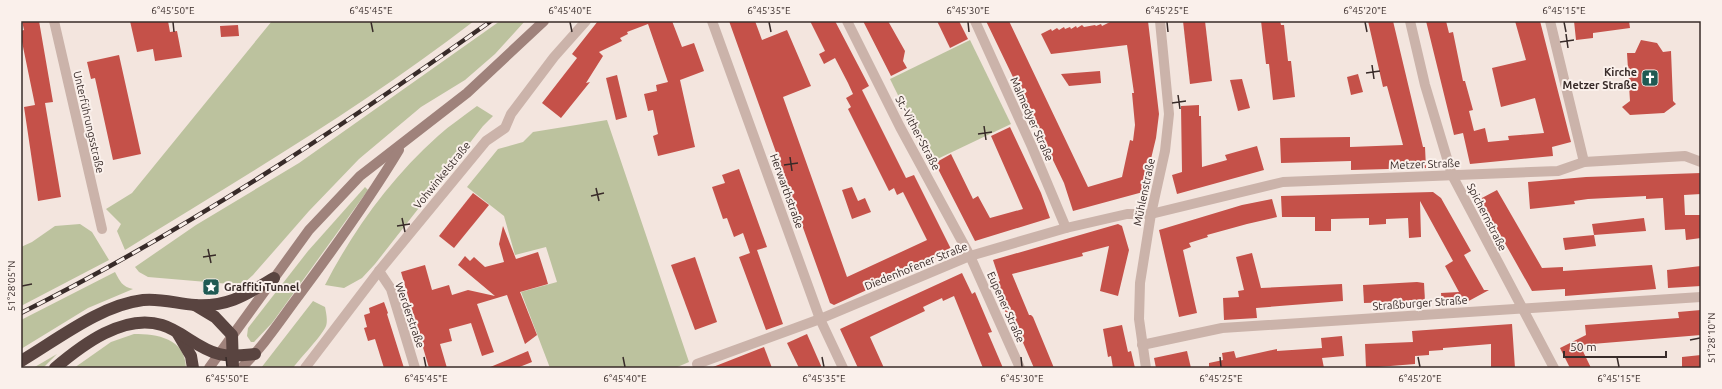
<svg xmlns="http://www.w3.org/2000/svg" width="1722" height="389" font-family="Ubuntu,sans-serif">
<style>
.green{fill:#bcc29e}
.building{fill:#c55149}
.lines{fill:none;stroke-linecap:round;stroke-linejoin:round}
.minor{stroke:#cbb3aa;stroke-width:10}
.secondary{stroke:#9f827b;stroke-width:10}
.motorway{stroke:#594440;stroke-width:12}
.rail-casing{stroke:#382b29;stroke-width:4.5}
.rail{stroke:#faf0eb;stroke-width:3;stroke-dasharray:9;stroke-linecap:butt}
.ticks{fill:none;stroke:#382b29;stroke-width:1.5}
.labels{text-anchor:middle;stroke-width:4;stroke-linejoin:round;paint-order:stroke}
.poi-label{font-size:11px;font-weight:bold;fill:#382b29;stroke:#faf0eb;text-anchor:end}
.street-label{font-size:11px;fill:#382b29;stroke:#faf0eb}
.neatline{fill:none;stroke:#382b29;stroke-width:1.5}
.ticks-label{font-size:10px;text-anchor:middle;fill:#382b29}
</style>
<rect width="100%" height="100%" fill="#f3e5de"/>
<!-- green -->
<g class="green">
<path d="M272,21h202c-110,85 -231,156 -349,229l-8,-19 4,-7 -15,-15 26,-16z"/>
<polygon points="500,21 525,21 495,54 465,80 421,107 359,159 309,211 253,275 242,285 148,277 139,272 135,267 196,225 299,163"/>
<polygon points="970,40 1011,124 931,162 890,79"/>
<path d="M477,106l16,10 -10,10 -108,138 -13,14 -18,10 -19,-3c29,-56 66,-107 113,-149 12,-11 26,-20 39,-30z"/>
<polygon points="607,120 689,362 675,368 550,368 521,292 557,282 546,247 515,255 504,216 467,187 498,149 523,142 533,132"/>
<polygon points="365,187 368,190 272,323 254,342 251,342 247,336 248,328 308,251"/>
<polygon points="80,224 92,232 109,260 21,306 21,247 32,242 55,226"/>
<path d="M115,272c5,9 7,15 18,17l-45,19 -67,41v-29z"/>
<path d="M313,301l12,6c1,5 3,14 1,19 -5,11 -25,31 -33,42h-32z"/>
<path d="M134,334c23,0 51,4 52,34h-112l37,-26z"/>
<polygon points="57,354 43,368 33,368"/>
</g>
<!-- building -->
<g class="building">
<polygon points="22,21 39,21 53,102 45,103 61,197 38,201 24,107 35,105 21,37 21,31 24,30"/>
<polygon points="130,21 168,21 170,32 177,31 182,57 155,61 153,49 137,52"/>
<polygon points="598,21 672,21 682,47 694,43 704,71 680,80 695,147 658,156 653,136 658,134 653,110 648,111 644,94 657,91 656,85 668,82 648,24 627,32 628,34 620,38 622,41 599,52 603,56 586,83 590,82 561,118 542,103 577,58 572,54"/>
<polygon points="729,21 755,21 762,40 787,30 811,86 783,97 847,277 927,240 903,192 897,195 894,188 889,191 848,109 851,107 846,98 853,94 848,83 835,58 824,64 819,54 825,51 810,21 835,21 869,86 862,90 906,178 914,175 952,251 834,305 830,303"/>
<polygon points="863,21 888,21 905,51 903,61 907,68 891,76"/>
<polygon points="937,21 959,21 968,39 950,48"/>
<polygon points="986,21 1009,21 1088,187 1122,177 1130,140 1133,141 1135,125 1132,93 1134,93 1127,45 1051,54 1041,34 1051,29 1052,31 1057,28 1059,30 1064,27 1065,29 1070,27 1071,29 1076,26 1077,28 1082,25 1084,27 1095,25 1096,26 1101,24 1102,26 1112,21 1148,21 1159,114 1156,138 1143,192 1073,211 1064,183"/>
<polygon points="1183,21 1205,21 1212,81 1190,84"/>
<polygon points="1261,21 1280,21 1281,25 1284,25 1288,61 1291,61 1295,97 1273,100 1269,64 1266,64"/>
<polygon points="1368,21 1393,21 1423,147 1425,147 1426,168 1351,170 1351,161 1281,163 1280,138 1350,137 1350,147 1403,145 1387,86 1383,87"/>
<polygon points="1426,21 1446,21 1449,33 1453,32 1463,81 1465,81 1473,110 1469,111 1474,131 1485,128 1488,142 1509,140 1508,136 1544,133 1535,98 1501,107 1492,68 1526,60 1515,21 1540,21 1571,142 1552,147 1553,156 1470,164 1463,133 1454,135"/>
<polygon points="1574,21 1629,21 1630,28 1593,33 1593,38 1576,40"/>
<polygon points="238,25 239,36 221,37 220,26"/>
<polygon points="1641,40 1657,43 1663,52 1671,51 1673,101 1676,104 1664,113 1630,115 1622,107 1630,101 1627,53 1635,53"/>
<polygon points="119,55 141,154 113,160 95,78 91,79 87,62"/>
<polygon points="1100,71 1101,83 1069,86 1061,74"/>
<polygon points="1358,74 1363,92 1351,95 1347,77"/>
<polygon points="617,75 627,117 616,120 606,78"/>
<polygon points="1242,79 1250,108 1238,111 1230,80"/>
<polygon points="1199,105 1199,116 1201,116 1202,167 1227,160 1225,155 1257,146 1264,170 1177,194 1172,175 1182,172 1181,106"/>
<polygon points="1010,127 1041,193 1050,218 975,241 935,163 951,154 973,199 978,196 990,218 1023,209 991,136"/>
<polygon points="739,169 767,247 757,250 783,324 766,330 739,257 750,253 743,233 734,237 727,218 723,219 712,187 725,183 722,175"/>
<polygon points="1701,173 1701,194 1684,195 1685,215 1701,215 1701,238 1686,240 1685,229 1665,230 1663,198 1646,199 1646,196 1588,199 1574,201 1575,204 1530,209 1528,182 1586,177"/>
<polygon points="852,187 858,201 865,198 871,212 852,219 842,190"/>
<polygon points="1497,190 1542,268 1563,267 1563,271 1652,265 1656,289 1565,296 1565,289 1532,291 1480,199"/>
<polygon points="1433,192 1441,198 1471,251 1464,255 1484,290 1489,290 1465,303 1442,305 1441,293 1459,292 1445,266 1453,261 1420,201 1421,237 1409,238 1408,218 1386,219 1386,224 1369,225 1369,218 1331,219 1331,231 1315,231 1315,217 1282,217 1281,196"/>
<polygon points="473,193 489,205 454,248 439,236"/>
<polygon points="1272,199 1277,217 1247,224 1207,235 1208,237 1189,243 1191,247 1183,250 1197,313 1179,317 1159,230 1242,205"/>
<polygon points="1644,218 1646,231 1594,235 1592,224"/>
<polygon points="1118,224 1122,226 1129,250 1118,296 1100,291 1109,246 1082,253 1083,256 1012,274 1029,315 1031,315 1033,317 1054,368 1034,368 1014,322 1010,323 994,284 1000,281 993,260"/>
<polygon points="503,226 516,259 538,252 546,277 548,284 520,292 537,335 525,344 507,295 477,304 494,352 482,356 471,323 449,329 452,341 440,344 447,368 429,368 401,272 425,265 432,290 449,285 452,295 468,290 495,296 458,265 465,256 470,261 474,257 485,267 504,262 499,244"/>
<polygon points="1594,235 1596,246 1565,250 1563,238"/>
<polygon points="1252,253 1261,288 1342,284 1343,301 1256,308 1257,318 1224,320 1223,298 1239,297 1238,291 1244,290 1236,257"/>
<polygon points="695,257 717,322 695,330 671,265"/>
<polygon points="1701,266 1701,286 1668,288 1667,270"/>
<polygon points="962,273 972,294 975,292 992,332 988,333 1003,368 983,368 954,296 943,301 942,298 923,307 925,311 870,337 884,368 858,368 840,329"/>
<polygon points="1417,282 1424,283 1425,301 1364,303 1363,285"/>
<polygon points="384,302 388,313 387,314 404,368 384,368 375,339 368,341 364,328 367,327 364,315 370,313 369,308"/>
<polygon points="1701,310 1701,335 1580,345 1591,368 1570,368 1560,348 1586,335 1585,325 1679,318 1678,312"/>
<polygon points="1512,324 1515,368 1491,368 1491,344 1443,348 1443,350 1429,351 1429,355 1415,356 1415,364 1366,368 1365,344 1413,342 1412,331"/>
<polygon points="1122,325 1128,352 1131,351 1135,368 1113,368 1111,356 1108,357 1103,329"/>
<polygon points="807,334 822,368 799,368 787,343"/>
<polygon points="1342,336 1344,356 1322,358 1324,368 1209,368 1209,363 1223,360 1222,353 1234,351 1236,358 1277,349 1277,351 1322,348 1321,338"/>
<polygon points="764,347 772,368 714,368 713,367"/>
<polygon points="528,351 532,362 517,368 488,368"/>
<polygon points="1187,351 1191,368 1156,368 1154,358"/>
<polygon points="1701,355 1701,368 1682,368 1682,357"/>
</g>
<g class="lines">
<!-- minor -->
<g class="minor">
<polyline points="54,21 102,229"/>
<polyline points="712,21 820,319 843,368"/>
<polyline points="847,21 900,127 970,256 1020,368"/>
<polyline points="975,21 1032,147 1066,228"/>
<polyline points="1410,21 1425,85 1452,175 1554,368"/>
<polyline points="1550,21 1584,162"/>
<polyline points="379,271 391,289 415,368"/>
<polyline points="1142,345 1222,328 1701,297"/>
<polyline points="697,364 820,319 970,256 1066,228 1127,214 1151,214 1283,182 1558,171 1584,162 1685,156 1701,162"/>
<polyline points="305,368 379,271 486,141 505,128 511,114 554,57 586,21"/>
<polyline points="1146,368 1139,319 1140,283 1151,214 1165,151 1169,114 1160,21"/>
</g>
<!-- secondary -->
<g class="secondary">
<polyline points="209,368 309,230 360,176 467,93 544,21"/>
<path d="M241,368c23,-22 40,-49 59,-74 35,-47 69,-94 99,-144"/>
</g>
<!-- motorway -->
<g class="motorway">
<polyline points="195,305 215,317 232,335 233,368"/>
<polyline points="178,334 191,356 193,368"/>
<path d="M21,361c37,-22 80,-56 122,-61 18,-2 35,4 52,5 34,2 52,-11 79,-27"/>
<path d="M55,368c27,-23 69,-55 107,-43 20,6 36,24 57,29 11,3 25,1 36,0"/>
</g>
<!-- rail casing -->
<g class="rail-casing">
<path id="rail" d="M21,313c166,-83 319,-185 470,-292"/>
</g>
<!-- rail -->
<use href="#rail" class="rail"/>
</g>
<!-- ticks -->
<path class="ticks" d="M173,22l1,10M371,22l2,10M570,22l2,10M769,22l2,10M968,22l1,10M1167,22l1,10M1365,22l2,10M1564,22l2,10M1566,34l2,14M1560,42l14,-2M1372,65l2,14M1366,73l14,-2M1178,95l2,14M1172,103l14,-2M984,126l2,14M978,134l14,-2M790,157l2,14M784,165l14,-2M596,188l3,13M591,196l13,-3M402,218l3,14M397,226l13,-2M208,249l3,14M203,257l13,-2M22,286l10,-2M1690,340l10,-2M226,357l1,10M424,357l2,10M623,357l2,10M822,357l2,10M1021,357l1,10M1220,357l1,10M1418,357l2,10M1617,357l2,10"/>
<!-- icons -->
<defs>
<g id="church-square" transform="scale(0.9)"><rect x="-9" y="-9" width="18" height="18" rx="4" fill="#1f5a53" stroke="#faf0eb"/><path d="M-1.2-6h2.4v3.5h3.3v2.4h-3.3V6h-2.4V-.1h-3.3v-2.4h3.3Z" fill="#fff"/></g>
<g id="sight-square" transform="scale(0.9)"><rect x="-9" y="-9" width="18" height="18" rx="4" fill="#1f5a53" stroke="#faf0eb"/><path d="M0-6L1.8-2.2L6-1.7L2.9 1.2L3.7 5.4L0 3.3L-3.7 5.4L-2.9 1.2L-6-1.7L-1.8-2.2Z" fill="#fff"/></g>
</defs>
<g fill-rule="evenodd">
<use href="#church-square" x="1650" y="78"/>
<use href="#sight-square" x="211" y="287"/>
</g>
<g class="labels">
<!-- poi labels -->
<g class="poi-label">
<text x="1637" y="76">Kirche<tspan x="1637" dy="13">Metzer Straße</tspan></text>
<text x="224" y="291" text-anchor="start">Graffiti Tunnel</text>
</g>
<!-- street labels -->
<g class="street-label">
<text transform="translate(1032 119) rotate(66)" y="4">Malmedyer Straße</text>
<text transform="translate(89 122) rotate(77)" y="4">Unterführungsstraße</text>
<text transform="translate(918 133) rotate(62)" y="4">St.-Vither-Straße</text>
<text transform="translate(1425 164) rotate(-2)" y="4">Metzer Straße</text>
<text transform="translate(442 175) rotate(-51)" y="4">Vohwinkelstraße</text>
<text transform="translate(787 191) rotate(70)" y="4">Herwarthstraße</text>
<text transform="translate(1144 192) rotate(-78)" y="4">Mühlenstraße</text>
<text transform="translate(1487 217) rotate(63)" y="4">Spichernstraße</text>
<text transform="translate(916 266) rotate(-22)" y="4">Diedenhofener Straße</text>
<text transform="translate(1420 303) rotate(-4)" y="4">Straßburger Straße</text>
<text transform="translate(1006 307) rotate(66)" y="4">Eupener Straße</text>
<text transform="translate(410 315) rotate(71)" y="4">Werderstraße</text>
</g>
</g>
<!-- border -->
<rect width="1722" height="389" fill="none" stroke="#faf0eb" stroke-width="44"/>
<!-- scale -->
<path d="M1564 351v6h102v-6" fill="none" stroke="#382b29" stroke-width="2"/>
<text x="1570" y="351" font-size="12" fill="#382b29" stroke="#faf0eb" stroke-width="3" paint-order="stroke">50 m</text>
<rect x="22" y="22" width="1678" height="345" class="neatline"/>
<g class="ticks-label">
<text x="173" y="14">6°45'50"E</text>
<text x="371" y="14">6°45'45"E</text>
<text x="570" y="14">6°45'40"E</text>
<text x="769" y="14">6°45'35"E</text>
<text x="968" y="14">6°45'30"E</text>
<text x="1167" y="14">6°45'25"E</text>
<text x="1365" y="14">6°45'20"E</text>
<text x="1564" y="14">6°45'15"E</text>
<text transform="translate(11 286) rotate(-90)" y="4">51°28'05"N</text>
<text transform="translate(1711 338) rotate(-90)" y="4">51°28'10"N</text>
<text x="227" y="382">6°45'50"E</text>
<text x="426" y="382">6°45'45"E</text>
<text x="625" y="382">6°45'40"E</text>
<text x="824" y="382">6°45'35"E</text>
<text x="1022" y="382">6°45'30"E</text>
<text x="1221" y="382">6°45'25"E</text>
<text x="1420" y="382">6°45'20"E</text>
<text x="1619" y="382">6°45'15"E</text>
</g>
</svg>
